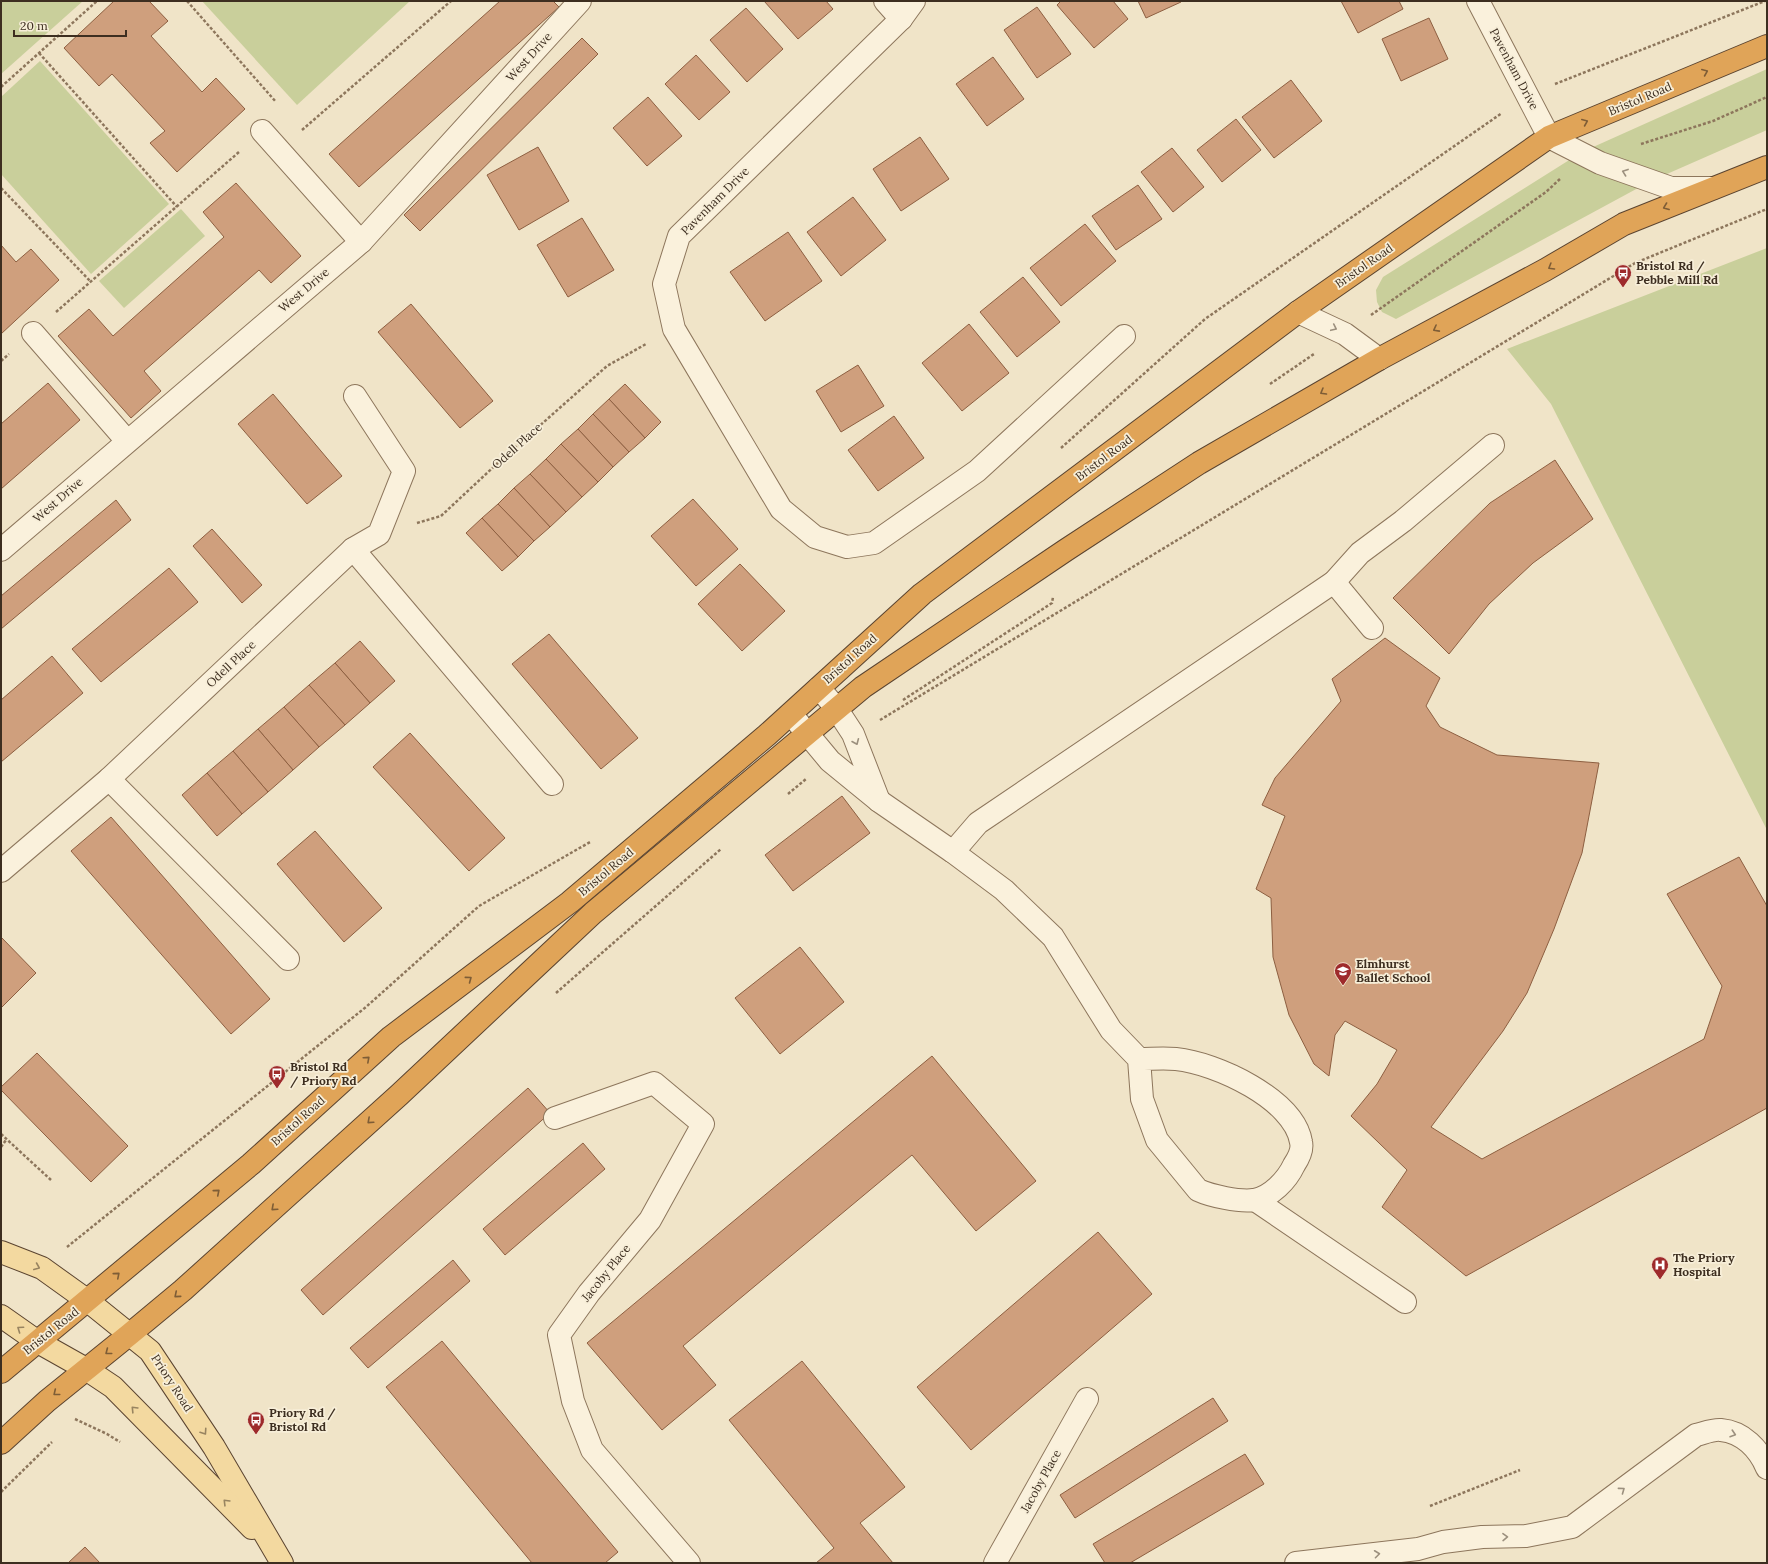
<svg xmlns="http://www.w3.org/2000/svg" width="1768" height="1564" font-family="Lora,serif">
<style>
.green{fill:#c9cf9b}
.building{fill:#cf9f7d;stroke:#8d5f41}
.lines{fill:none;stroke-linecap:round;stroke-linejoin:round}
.minor-casing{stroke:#8d765c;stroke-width:24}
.major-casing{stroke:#5b4430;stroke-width:24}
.highway-casing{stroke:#5b4430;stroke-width:24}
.path{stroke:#8d765c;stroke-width:2.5;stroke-dasharray:3 2;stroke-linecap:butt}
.minor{stroke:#faf1dc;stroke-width:22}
.major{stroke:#f3d9a0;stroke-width:22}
.highway{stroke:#e0a458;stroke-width:22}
.oneway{stroke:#7e5d36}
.oneway2{stroke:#9c907e}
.oneway3{stroke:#988460}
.labels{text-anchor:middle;stroke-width:3.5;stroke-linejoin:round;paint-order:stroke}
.street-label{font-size:12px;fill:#3d2e20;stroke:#f7eed8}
.poi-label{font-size:12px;font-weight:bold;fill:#3d2e20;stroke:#f7eed8;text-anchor:start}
</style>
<rect width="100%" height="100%" fill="#f0e4c8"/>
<!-- green -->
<g class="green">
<polygon points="1,1 83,1 1,74"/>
<polygon points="202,1 410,1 297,105"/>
<polygon points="40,61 169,204 91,274 1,174 1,97"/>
<polygon points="1767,69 1767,130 1651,181 1396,319 1382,312 1377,302 1376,290 1383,277 1582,152"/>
<polygon points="181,209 205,236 124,308 99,281"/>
<polygon points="1767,248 1767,830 1551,404 1507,349"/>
</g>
<!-- building -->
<g class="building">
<polygon points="114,1 149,1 168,21 151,36 202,92 216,78 245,109 177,172 150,143 165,131 112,74 99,86 64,48"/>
<polygon points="500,1 553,1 559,7 359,187 329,154"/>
<polygon points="764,1 826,1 833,9 798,39"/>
<polygon points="1061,1 1113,1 1128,19 1094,48 1057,5"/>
<polygon points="1138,1 1181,1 1181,2 1146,18"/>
<polygon points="1341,1 1399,1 1403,9 1358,33"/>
<polygon points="1037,7 1071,54 1037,78 1004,30"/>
<polygon points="746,8 783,49 747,82 710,40"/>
<polygon points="1429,18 1448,59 1401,81 1382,39"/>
<polygon points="582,38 598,54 420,231 404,215"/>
<polygon points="696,55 730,92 699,120 665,84"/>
<polygon points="993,57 1024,99 987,126 956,84"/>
<polygon points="1291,80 1322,121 1274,158 1242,117"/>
<polygon points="648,97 682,136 647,166 613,128"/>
<polygon points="1236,119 1261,150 1222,182 1197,150"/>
<polygon points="920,137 949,179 901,211 873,169"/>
<polygon points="538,147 569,201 519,230 487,175"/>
<polygon points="1172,148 1204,187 1173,212 1141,172"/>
<polygon points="236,183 301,256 271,283 259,270 144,371 161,391 131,418 58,336 89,309 113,336 224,237 203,212"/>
<polygon points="1138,185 1162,219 1116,250 1092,216"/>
<polygon points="853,197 886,240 841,276 807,232"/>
<polygon points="582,218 614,270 568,297 537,245"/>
<polygon points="1085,224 1116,261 1061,306 1030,268"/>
<polygon points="788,232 822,281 765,321 730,272"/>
<polygon points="1,245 16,262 31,249 59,280 1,334"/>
<polygon points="1023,277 1060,322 1017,357 980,312"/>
<polygon points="411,304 493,401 460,428 378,332"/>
<polygon points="969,324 1009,373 962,411 922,363"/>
<polygon points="858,365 884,406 841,432 816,391"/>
<polygon points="48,383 80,420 1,489 1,424"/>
<polygon points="625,384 661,422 645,438 609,399"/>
<polygon points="273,394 342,476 307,504 238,424"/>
<polygon points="609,399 645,438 629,452 593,414"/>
<polygon points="593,414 629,452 613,467 578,429"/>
<polygon points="894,416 924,458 878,491 848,450"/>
<polygon points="578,429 613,467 598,482 561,444"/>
<polygon points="561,444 598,482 582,497 546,459"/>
<polygon points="546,459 582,497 566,512 530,474"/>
<polygon points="1555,460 1593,519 1533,563 1489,604 1449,654 1393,598 1490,503"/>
<polygon points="530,474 566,512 550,527 514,488"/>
<polygon points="514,488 550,527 534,541 498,504"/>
<polygon points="693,499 738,549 696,586 651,536"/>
<polygon points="116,500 131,520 1,629 1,596"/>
<polygon points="498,504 534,541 518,557 482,518"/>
<polygon points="482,518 518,557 502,571 466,533"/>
<polygon points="212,529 262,585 242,603 193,546"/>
<polygon points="740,564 785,611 742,651 698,604"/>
<polygon points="169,568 198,602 101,682 72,649"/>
<polygon points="549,634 638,738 601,769 512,664"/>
<polygon points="1385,638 1440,678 1426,706 1440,727 1497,755 1599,763 1582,853 1554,929 1527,993 1503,1031 1431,1127 1482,1159 1704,1039 1722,986 1667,894 1739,857 1767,906 1767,1108 1466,1276 1382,1207 1407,1170 1351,1116 1377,1084 1397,1050 1345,1021 1335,1035 1329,1076 1314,1064 1289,1015 1273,957 1271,898 1256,889 1285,816 1262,805 1275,778 1341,701 1332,679"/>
<polygon points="360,641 395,681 370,703 335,663"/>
<polygon points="52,656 83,693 1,762 1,700"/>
<polygon points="335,663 370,703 345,725 309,685"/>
<polygon points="309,685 345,725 319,747 284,707"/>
<polygon points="284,707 319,747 293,770 258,729"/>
<polygon points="258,729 293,770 268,792 233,751"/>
<polygon points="410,733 505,838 469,871 373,767"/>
<polygon points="233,751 268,792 242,814 207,773"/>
<polygon points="207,773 242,814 217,836 182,795"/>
<polygon points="842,796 870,833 793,891 765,855"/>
<polygon points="111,817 270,999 231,1034 71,851"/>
<polygon points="315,831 382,908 344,942 277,864"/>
<polygon points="1,937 36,973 1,1008"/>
<polygon points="800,947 844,1002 780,1054 735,998"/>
<polygon points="37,1053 128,1146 91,1182 1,1090 1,1087"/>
<polygon points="932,1056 1036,1181 976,1231 912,1155 683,1346 716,1385 662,1430 587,1343"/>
<polygon points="528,1088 550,1113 323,1315 301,1290"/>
<polygon points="583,1143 605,1169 505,1255 483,1229"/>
<polygon points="1098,1232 1152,1294 971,1450 917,1387"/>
<polygon points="453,1260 470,1281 368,1368 350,1348"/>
<polygon points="442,1341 618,1552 605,1563 532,1563 386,1387"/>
<polygon points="802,1361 905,1487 860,1523 893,1563 816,1563 834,1548 729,1420"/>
<polygon points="1213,1398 1228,1421 1075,1518 1060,1495"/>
<polygon points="1245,1454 1264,1484 1130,1563 1105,1563 1093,1544"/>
<polygon points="85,1547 100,1563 68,1563"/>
</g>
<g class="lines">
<!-- minor casing -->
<g class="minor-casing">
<g id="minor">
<polyline points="885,1 901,19"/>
<polyline points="914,1 901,19 679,236 664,284 674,329 781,509 815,537 847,547 874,543 977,471 1124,336"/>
<polyline points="1478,1 1549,137 1600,163 1671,188 1713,188"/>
<polyline points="262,131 361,242"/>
<polyline points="1298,312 1345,334 1379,359"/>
<polyline points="33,333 127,441"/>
<polyline points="353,549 552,784"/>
<polyline points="1,550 361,242 580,1"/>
<polyline points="1334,582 1372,628"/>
<polyline points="791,714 830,761 879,801 853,734 836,708 819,688"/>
<polyline points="109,779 288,959"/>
<path d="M879,801l74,51 51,38 49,47 58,93 28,29c12,0 25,-1 37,0 40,4 118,40 125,83 2,8 -3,17 -7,23 -7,15 -23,32 -40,35 -15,2 -43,-4 -56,-10l-41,-50 -15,-41 -3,-40"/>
<polyline points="953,852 978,823 1334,582 1360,553 1403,521 1493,445"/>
<polyline points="1,871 109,779 353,549 379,534 404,471 355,396"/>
<polyline points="555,1118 654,1083 703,1124 650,1220 589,1293 559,1335 573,1401 592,1450 689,1563"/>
<polyline points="1255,1200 1405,1302"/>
<polyline points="995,1563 1087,1399"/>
<path d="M1296,1563l122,-14 25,-7 39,-5 44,-1 46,-9 124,-92c8,-2 18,-6 25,-5 22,2 38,19 46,38"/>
</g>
</g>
<!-- major casing -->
<g class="major-casing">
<g id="major">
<polyline points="1,1252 42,1268 88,1301 150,1351 214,1447 282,1563"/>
<polyline points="1,1316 38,1342 86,1369 113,1387 252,1528"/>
</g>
</g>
<!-- highway casing -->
<g class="highway-casing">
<g id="highway">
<polyline points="1,1372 251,1164 391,1037 570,902 767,735 922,594 1298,312 1549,137 1767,46"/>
<polyline points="1,1443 47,1401 130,1334 183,1290 399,1095 593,913 863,687 1066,550 1199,463 1379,359 1545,270 1624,224 1767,167"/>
</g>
</g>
<!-- path -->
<g class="path">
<polyline points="187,1 276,102"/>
<polyline points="39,53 177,207"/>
<polyline points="1555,84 1765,1"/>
<polyline points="1,87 97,1"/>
<polyline points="302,130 451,1"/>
<polyline points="1641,144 1713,121 1767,97"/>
<polyline points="1,188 91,282"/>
<polyline points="56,312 239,152"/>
<polyline points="1371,315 1546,192 1561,178"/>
<polyline points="1,361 9,354"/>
<polyline points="1270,384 1314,354"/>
<polyline points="1061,448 1205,319 1502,113"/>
<polyline points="417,523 441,516 501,460 607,366 646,344"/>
<polyline points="903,700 1052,603 1053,597"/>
<polyline points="880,720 1635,263 1767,209"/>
<polyline points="788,794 806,779"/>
<polyline points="556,993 721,849"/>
<polyline points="1,1134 51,1180"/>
<polyline points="1,1147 6,1140"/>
<polyline points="67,1247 366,1007 479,906 590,842"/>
<polyline points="75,1419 107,1434 120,1442"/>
<polyline points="1,1492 52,1442"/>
<polyline points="1430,1506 1520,1470"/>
</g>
<!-- minor -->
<use href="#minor" class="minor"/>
<!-- major -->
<use href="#major" class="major"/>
<!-- highway -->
<use href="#highway" class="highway"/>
</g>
<!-- one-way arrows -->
<defs><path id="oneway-chevron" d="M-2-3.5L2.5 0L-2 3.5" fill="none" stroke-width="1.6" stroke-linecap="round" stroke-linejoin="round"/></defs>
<g class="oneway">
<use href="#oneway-chevron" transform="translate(1705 72) rotate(-23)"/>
<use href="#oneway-chevron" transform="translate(1585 122) rotate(-23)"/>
<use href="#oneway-chevron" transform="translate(1666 207) rotate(159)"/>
<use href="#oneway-chevron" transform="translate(1551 267) rotate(149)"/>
<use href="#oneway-chevron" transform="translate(1436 329) rotate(152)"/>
<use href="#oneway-chevron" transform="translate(1323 392) rotate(150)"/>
<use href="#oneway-chevron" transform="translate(469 979) rotate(-37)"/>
<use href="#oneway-chevron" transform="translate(367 1059) rotate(-42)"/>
<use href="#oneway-chevron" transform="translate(370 1121) rotate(138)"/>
<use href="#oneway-chevron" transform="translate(217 1192) rotate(-40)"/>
<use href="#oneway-chevron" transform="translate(274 1208) rotate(138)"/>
<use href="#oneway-chevron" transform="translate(117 1275) rotate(-41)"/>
<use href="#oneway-chevron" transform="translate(177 1295) rotate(140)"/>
<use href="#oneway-chevron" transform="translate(108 1352) rotate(142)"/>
<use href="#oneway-chevron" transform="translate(56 1393) rotate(141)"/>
</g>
<g class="oneway2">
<use href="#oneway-chevron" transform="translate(1625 172) rotate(-160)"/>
<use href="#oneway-chevron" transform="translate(1334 328) rotate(25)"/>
<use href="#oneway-chevron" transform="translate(856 742) rotate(67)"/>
<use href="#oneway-chevron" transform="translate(1733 1434) rotate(18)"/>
<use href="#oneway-chevron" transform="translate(1622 1490) rotate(-36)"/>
<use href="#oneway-chevron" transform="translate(1505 1537) rotate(-1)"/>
<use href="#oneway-chevron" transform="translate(1377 1554) rotate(-7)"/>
</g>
<g class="oneway3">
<use href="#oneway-chevron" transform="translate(37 1267) rotate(23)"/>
<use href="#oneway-chevron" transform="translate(20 1329) rotate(-145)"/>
<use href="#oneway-chevron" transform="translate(134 1409) rotate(-134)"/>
<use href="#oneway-chevron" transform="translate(204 1432) rotate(56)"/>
<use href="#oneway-chevron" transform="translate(226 1502) rotate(-135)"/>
</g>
<!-- icons -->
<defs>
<g id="bus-pin" transform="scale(0.9)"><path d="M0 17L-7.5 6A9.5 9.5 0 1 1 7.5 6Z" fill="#9e2a2b" stroke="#f7eed8"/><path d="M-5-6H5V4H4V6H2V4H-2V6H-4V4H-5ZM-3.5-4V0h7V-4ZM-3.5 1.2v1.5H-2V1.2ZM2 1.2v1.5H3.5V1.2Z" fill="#fff"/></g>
<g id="school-pin" transform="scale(0.9)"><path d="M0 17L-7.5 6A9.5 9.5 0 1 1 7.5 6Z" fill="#9e2a2b" stroke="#f7eed8"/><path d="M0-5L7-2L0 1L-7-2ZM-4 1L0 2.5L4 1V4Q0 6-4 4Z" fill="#fff"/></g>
<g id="hospital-pin" transform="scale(0.9)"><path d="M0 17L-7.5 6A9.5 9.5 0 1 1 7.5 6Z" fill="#9e2a2b" stroke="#f7eed8"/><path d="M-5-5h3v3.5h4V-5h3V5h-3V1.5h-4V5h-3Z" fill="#fff"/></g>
</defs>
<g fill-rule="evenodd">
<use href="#bus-pin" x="1623" y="273"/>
<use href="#school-pin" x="1343" y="971"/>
<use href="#bus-pin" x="277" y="1074"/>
<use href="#hospital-pin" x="1660" y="1265"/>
<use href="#bus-pin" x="256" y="1420"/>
</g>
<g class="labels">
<!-- street labels -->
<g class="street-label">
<text transform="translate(529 57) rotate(-48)" y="4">West Drive</text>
<text transform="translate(1514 69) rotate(62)" y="4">Pavenham Drive</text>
<text transform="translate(1640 99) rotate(-23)" y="4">Bristol Road</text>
<text transform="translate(715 201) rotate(-45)" y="4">Pavenham Drive</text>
<text transform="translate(1364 266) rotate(-35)" y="4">Bristol Road</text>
<text transform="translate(304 290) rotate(-40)" y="4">West Drive</text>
<text transform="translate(517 446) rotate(-42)" y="4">Odell Place</text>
<text transform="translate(1104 458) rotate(-37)" y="4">Bristol Road</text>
<text transform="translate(58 500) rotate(-41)" y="4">West Drive</text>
<text transform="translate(850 659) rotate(-42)" y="4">Bristol Road</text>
<text transform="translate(231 664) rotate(-43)" y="4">Odell Place</text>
<text transform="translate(606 872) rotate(-40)" y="4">Bristol Road</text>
<text transform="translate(298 1121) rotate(-42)" y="4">Bristol Road</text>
<text transform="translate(606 1273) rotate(-51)" y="4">Jacoby Place</text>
<text transform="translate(51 1331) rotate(-39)" y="4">Bristol Road</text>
<text transform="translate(172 1383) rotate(57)" y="4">Priory Road</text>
<text transform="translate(1041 1481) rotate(-61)" y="4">Jacoby Place</text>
</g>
<!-- poi labels -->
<g class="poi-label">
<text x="1636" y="270">Bristol Rd /<tspan x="1636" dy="14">Pebble Mill Rd</tspan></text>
<text x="1356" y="968">Elmhurst<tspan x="1356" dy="14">Ballet School</tspan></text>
<text x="290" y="1071">Bristol Rd<tspan x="290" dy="14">/ Priory Rd</tspan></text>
<text x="1673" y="1262">The Priory<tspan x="1673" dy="14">Hospital</tspan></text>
<text x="269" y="1417">Priory Rd /<tspan x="269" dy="14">Bristol Rd</tspan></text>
</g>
</g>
<!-- border -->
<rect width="1768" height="1564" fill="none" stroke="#3d2e20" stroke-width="4"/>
<!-- scale -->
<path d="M14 30v6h112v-6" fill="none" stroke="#3d2e20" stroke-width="2"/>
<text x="20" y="30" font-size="12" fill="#3d2e20" stroke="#f7eed8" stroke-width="3" paint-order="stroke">20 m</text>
</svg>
